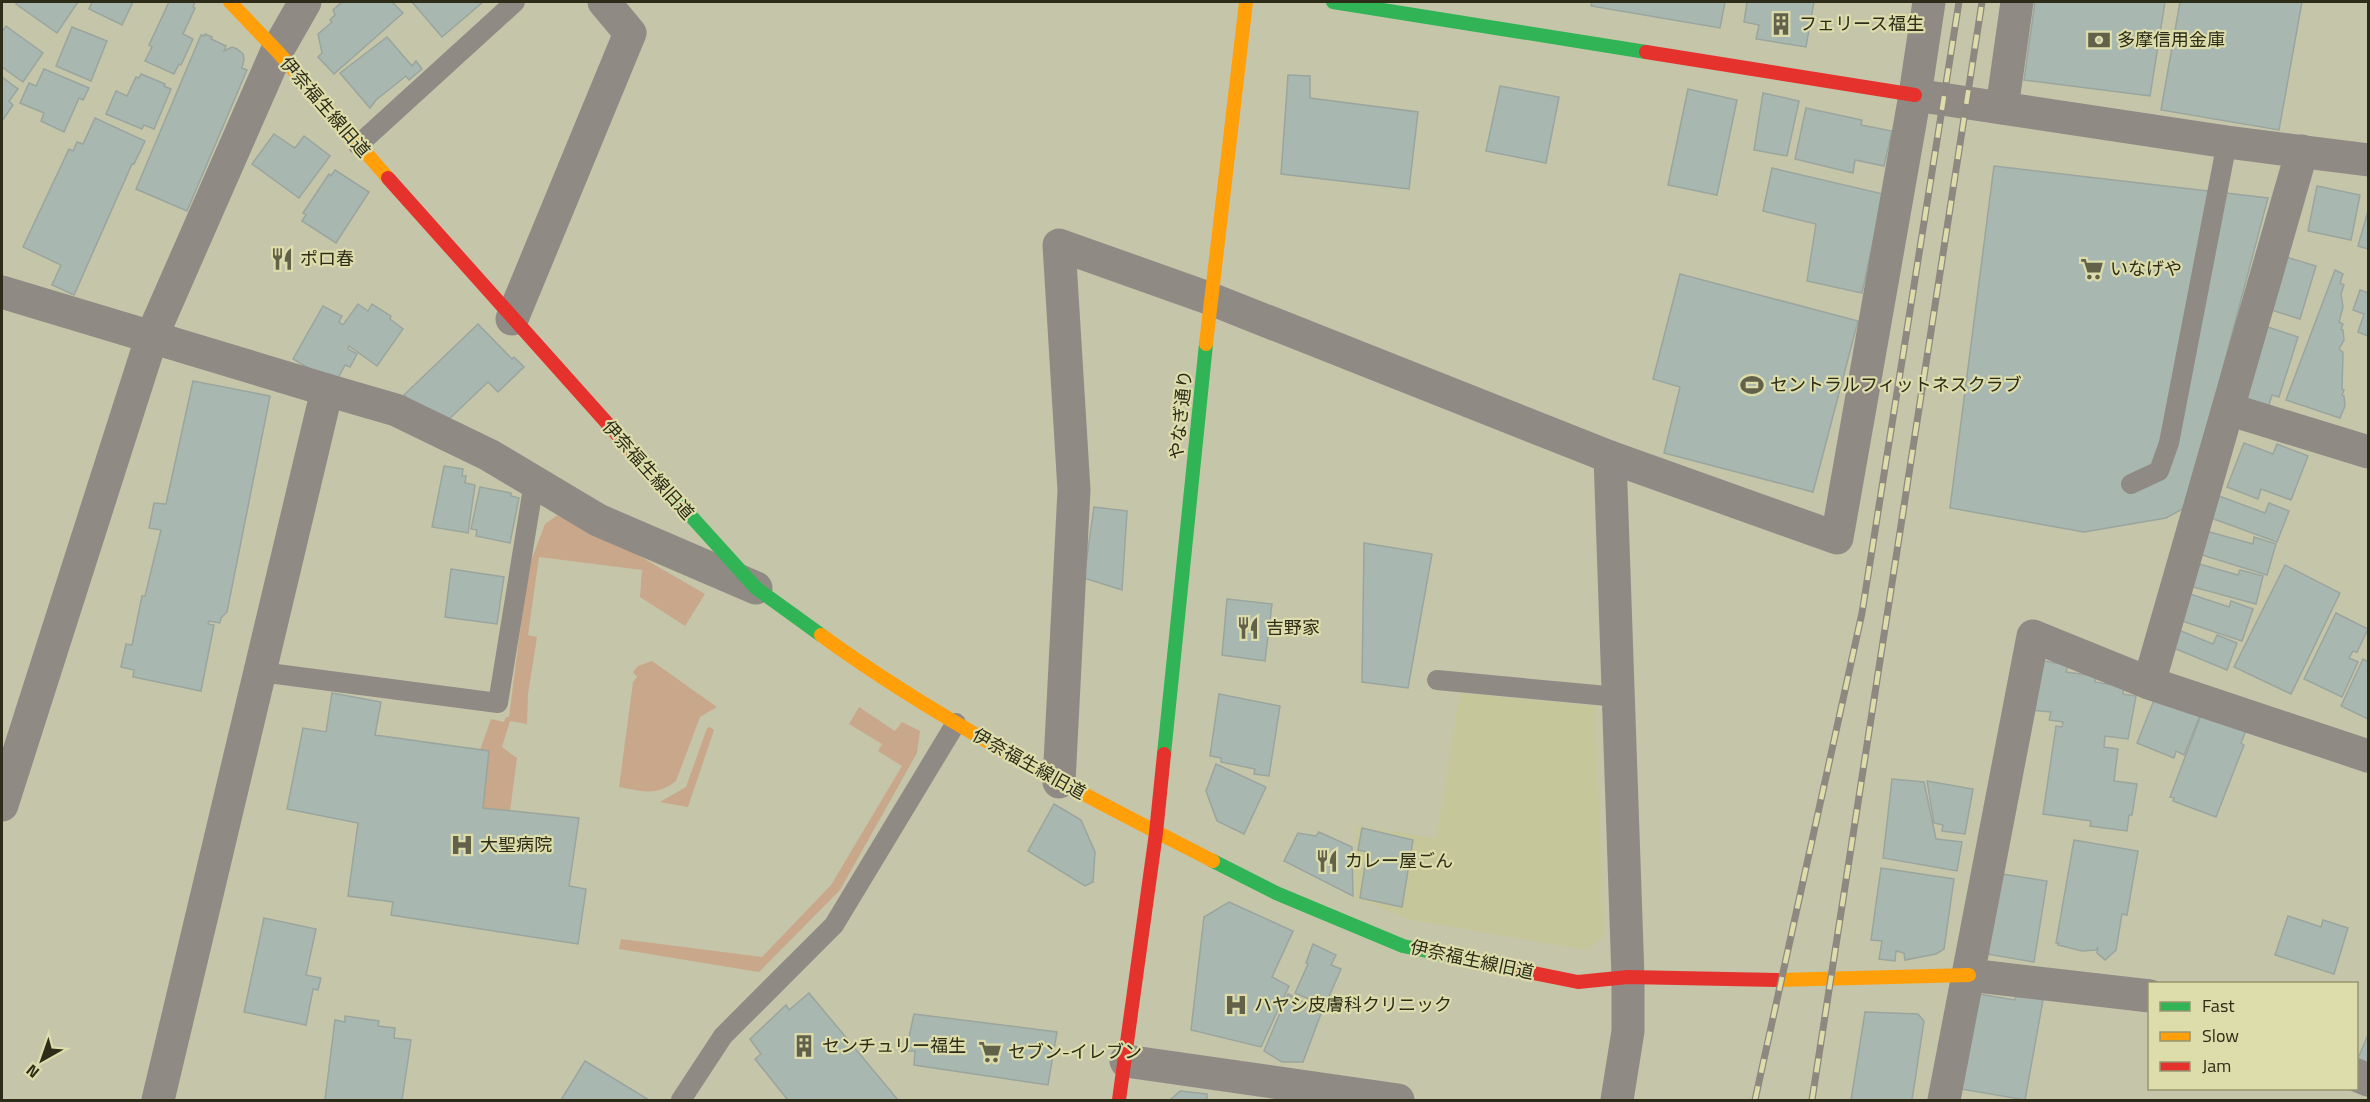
<svg xmlns="http://www.w3.org/2000/svg" width="2370" height="1102" font-family="'Titillium Web','Noto Sans JP',sans-serif">
<style>
.built{fill:#c6c69b}
.green{fill:#c9a78b}
.building{fill:#a9b7b1;stroke:#9aa59d;stroke-width:1.5}
.lines{fill:none;stroke-linecap:round;stroke-linejoin:round}
.lane{stroke:#908a85;stroke-width:20}
.street{stroke:#908a85;stroke-width:33}
.fast{stroke:#30b455;stroke-width:14}
.slow{stroke:#ff9f0a;stroke-width:14}
.jam{stroke:#e5322d;stroke-width:14}
.rail-casing{stroke:#8e8980;stroke-width:7}
.rail{stroke:#ddddab;stroke-width:4.5;stroke-dasharray:14;stroke-linecap:butt}
.labels{text-anchor:middle;stroke-width:4.5;stroke-linejoin:round;paint-order:stroke}
.poi-label{font-size:18px;fill:#2c2c18;stroke:#ddddab;text-anchor:start}
.street-label{font-size:18px;fill:#2c2c18;stroke:#ddddab}
</style>
<rect width="100%" height="100%" fill="#c5c5aa"/>
<!-- built -->
<polygon class="built" points="1460,693 1595,706 1604,936 1586,950 1412,920 1356,898 1356,826 1436,838"/>
<!-- green -->
<g class="green">
<polygon points="559,514 586,525 705,594 685,626 640,597 642,570 539,557 528,635 537,637 528,694 527,724 510,721 502,747 517,758 510,811 483,808 488,751 480,750 491,719 504,722 506,717 509,717 528,569 545,524"/>
<path d="M652,661l65,46 -17,10 -24,64c-20,16 -34,10 -57,6l14,-105 4,-5 -4,-5 5,-6z"/>
<polygon points="859,707 895,731 902,722 920,731 917,753 840,890 759,972 619,949 621,939 762,957 831,885 902,766 878,751 882,744 849,724"/>
<polygon points="710,727 714,730 688,807 660,802 686,787 707,728"/>
</g>
<!-- building -->
<g class="building">
<polygon points="17,2 78,2 57,33 16,4"/>
<polygon points="92,2 133,2 122,25 89,9"/>
<polygon points="169,2 195,2 193,7 195,8 183,34 193,39 181,65 179,64 174,74 145,61 152,47 149,45"/>
<polygon points="342,2 392,2 403,13 334,74 318,57 322,53 318,34 332,22 330,20 335,15 333,10"/>
<polygon points="412,2 483,2 442,37"/>
<polygon points="1592,2 1725,2 1720,28 1591,6"/>
<polygon points="1747,2 1814,2 1806,47 1756,39 1759,25 1744,22"/>
<polygon points="2035,2 2165,2 2150,96 2024,80"/>
<polygon points="2180,2 2302,2 2279,130 2161,110"/>
<polygon points="6,26 43,53 23,82 2,67 2,32"/>
<polygon points="72,27 107,41 91,81 56,66"/>
<polygon points="205,34 212,37 211,39 226,46 224,51 232,47 237,49 243,54 244,59 242,68 247,70 187,211 136,189 201,35 204,36"/>
<polygon points="387,37 412,66 416,61 422,69 409,80 406,76 376,100 370,108 340,73"/>
<polygon points="44,69 89,88 83,100 79,98 64,132 41,121 44,113 20,103 29,83 36,86"/>
<polygon points="141,74 165,84 164,86 171,89 154,129 144,125 142,129 106,114 116,91 127,96 136,77 139,78"/>
<polygon points="1288,75 1310,76 1310,98 1418,112 1409,189 1281,174"/>
<polygon points="2,77 18,89 9,101 13,105 2,121"/>
<polygon points="1500,86 1559,97 1546,163 1486,151"/>
<polygon points="1688,89 1737,100 1717,195 1668,185"/>
<polygon points="1763,93 1799,101 1787,156 1754,150"/>
<polygon points="1806,108 1862,120 1861,125 1892,131 1884,166 1855,160 1853,173 1795,159"/>
<polygon points="95,118 145,141 134,164 132,164 74,295 52,285 61,265 23,247 69,149 73,151 77,142 83,144"/>
<polygon points="274,134 295,148 304,136 330,156 299,198 252,164"/>
<polygon points="1994,166 2268,198 2186,507 2166,518 2084,532 1950,508"/>
<polygon points="1772,168 1883,194 1862,293 1807,281 1816,224 1763,211"/>
<polygon points="335,170 369,192 336,243 302,221 306,215 303,213 329,174 331,176"/>
<polygon points="2317,186 2360,195 2351,240 2308,231"/>
<polygon points="2368,211 2368,249 2358,246"/>
<polygon points="2283,256 2316,266 2300,319 2268,309"/>
<polygon points="2335,270 2343,274 2340,283 2344,285 2341,294 2343,307 2339,322 2343,324 2341,329 2343,330 2344,340 2339,349 2343,352 2342,389 2344,390 2342,395 2344,396 2345,406 2340,418 2286,400"/>
<polygon points="1680,274 1858,321 1813,492 1664,453 1680,387 1653,379"/>
<polygon points="2360,290 2368,293 2368,336 2358,332 2364,314 2353,310"/>
<polygon points="358,304 368,311 372,304 391,316 390,319 403,329 377,366 349,346 348,349 357,354 350,367 345,365 337,380 324,377 293,359 323,306 342,316 339,322 343,325"/>
<polygon points="478,324 512,359 514,357 524,367 498,392 488,382 447,421 423,414 404,395"/>
<polygon points="2262,325 2298,337 2279,397 2272,395 2267,411 2241,403"/>
<polygon points="193,381 270,396 227,612 221,618 220,623 209,621 208,624 214,625 201,691 133,677 134,670 121,667 126,644 132,645 142,596 145,596 161,530 149,528 154,503 166,504"/>
<polygon points="2244,443 2273,454 2277,444 2308,456 2291,500 2261,489 2258,499 2227,487"/>
<polygon points="444,466 463,469 462,476 466,476 465,483 475,485 468,533 432,527"/>
<polygon points="480,487 511,493 511,496 519,498 510,543 476,536 477,530 471,529"/>
<polygon points="2219,496 2265,513 2269,503 2289,511 2277,542 2211,518"/>
<polygon points="1094,507 1127,511 1122,590 1084,578"/>
<polygon points="2206,531 2253,544 2254,537 2276,544 2267,575 2199,554"/>
<polygon points="1364,543 1432,554 1408,688 1362,682"/>
<polygon points="2192,562 2238,575 2240,570 2263,576 2256,604 2186,585"/>
<polygon points="2285,565 2340,593 2291,694 2234,667"/>
<polygon points="451,569 504,577 497,624 445,617"/>
<polygon points="2184,592 2229,607 2231,601 2253,609 2242,641 2176,619"/>
<polygon points="1227,599 1272,604 1265,661 1222,655"/>
<polygon points="2336,613 2368,629 2357,652 2353,651 2349,658 2358,662 2342,697 2304,679"/>
<polygon points="2171,627 2213,644 2217,635 2237,643 2227,670 2164,644"/>
<polygon points="2363,659 2368,662 2368,719 2341,706"/>
<polygon points="2038,660 2068,665 2066,672 2096,676 2095,682 2124,687 2123,694 2136,696 2128,739 2105,736 2104,747 2118,749 2114,781 2137,784 2132,815 2129,815 2127,831 2090,826 2091,821 2043,814 2056,726 2062,727 2063,722 2049,720 2051,712 2030,710"/>
<polygon points="2158,690 2203,708 2184,755 2176,751 2174,758 2137,743"/>
<polygon points="332,693 381,702 375,735 489,751 483,808 579,818 569,886 586,889 578,944 391,915 393,902 348,896 358,823 287,809 303,728 326,732"/>
<polygon points="1219,694 1280,706 1269,776 1254,774 1255,769 1221,762 1221,758 1210,756"/>
<polygon points="2204,707 2249,723 2241,743 2244,745 2216,817 2173,801 2174,798 2170,797"/>
<polygon points="1216,764 1266,787 1244,834 1217,821 1206,791"/>
<polygon points="1892,779 1924,782 1936,839 1962,842 1957,871 1883,858"/>
<polygon points="1927,781 1973,789 1965,834 1942,831 1943,825 1934,823"/>
<polygon points="1054,804 1081,820 1095,852 1093,882 1085,886 1028,851"/>
<polygon points="1362,828 1413,840 1402,907 1360,898 1367,852 1358,850"/>
<polygon points="1319,832 1352,847 1353,896 1284,861 1298,833 1316,836"/>
<polygon points="2074,840 2138,851 2127,915 2122,914 2116,950 2105,960 2097,953 2098,947 2096,950 2082,951 2058,945 2059,943 2056,943"/>
<polygon points="1881,868 1954,879 1944,949 1936,954 1905,960 1904,953 1896,951 1895,961 1879,959 1882,941 1871,940"/>
<polygon points="1996,873 2047,881 2034,962 1981,953"/>
<polygon points="1229,902 1293,931 1272,977 1289,986 1261,1047 1191,1030 1204,917"/>
<polygon points="2288,916 2321,927 2323,920 2348,928 2334,974 2275,955"/>
<polygon points="264,918 316,929 306,975 321,978 318,990 313,989 306,1025 244,1012"/>
<polygon points="1313,944 1336,955 1331,965 1341,969 1325,1006 1295,993 1308,964 1306,963"/>
<polygon points="809,993 898,1100 786,1100 787,1099 755,1059 761,1054 750,1039 786,1005 789,1010"/>
<polygon points="1288,994 1322,1011 1303,1062 1282,1062 1264,1051"/>
<polygon points="1978,994 2015,1000 2016,994 2043,1000 2025,1100 1961,1089"/>
<polygon points="1865,1012 1918,1014 1924,1021 1912,1100 1851,1100"/>
<polygon points="914,1014 1057,1032 1048,1085 914,1065 915,1051 906,1051"/>
<polygon points="345,1016 379,1021 378,1026 395,1028 394,1038 411,1040 402,1100 325,1100 335,1020 345,1022"/>
<polygon points="2368,1035 2368,1063 2358,1058"/>
<polygon points="585,1061 649,1100 561,1100"/>
<polygon points="1180,1091 1207,1094 1207,1100 1170,1100"/>
</g>
<g class="lines">
<!-- lane -->
<g class="lane">
<polyline points="358,145 515,2"/>
<polyline points="2131,484 2159,471 2169,443 2227,142"/>
<polyline points="261,672 498,703 534,482"/>
<polyline points="1437,680 1618,697"/>
<polyline points="681,1100 723,1036 834,925 956,723"/>
</g>
<!-- street -->
<g class="street">
<polyline points="1915,95 2227,142 2368,160"/>
<polyline points="2002,108 2017,2"/>
<polyline points="2,292 327,390 158,1100"/>
<polyline points="512,319 630,33 604,2"/>
<polyline points="327,390 396,410 489,455 598,520 756,588"/>
<polyline points="2228,409 2368,452"/>
<polyline points="1610,457 1628,977 1628,1031 1617,1100"/>
<polyline points="2149,683 2302,151"/>
<polyline points="1059,782 1074,490 1059,245 1211,299 1610,457 1837,538 1915,95 1929,2"/>
<polyline points="2,805 152,336 277,51 305,2"/>
<polyline points="1969,975 2150,996"/>
<polyline points="1126,1061 1398,1100"/>
<polyline points="2356,1075 2368,1080"/>
<polyline points="1944,1100 2033,636 2149,683 2368,756"/>
</g>
<!-- fast -->
<g class="fast">
<polyline points="1333,2 1646,52"/>
<polyline points="632,451 756,588 821,635"/>
<polyline points="1164,754 1206,344"/>
<polyline points="1213,861 1276,893 1403,946 1518,970"/>
</g>
<!-- slow -->
<g class="slow">
<polyline points="230,2 277,51 388,178"/>
<polyline points="1206,344 1246,2"/>
<path d="M821,635c122,89 258,157 392,226"/>
<polyline points="1777,980 1969,975"/>
</g>
<!-- jam -->
<g class="jam">
<polyline points="1646,52 1915,95"/>
<polyline points="388,178 632,451"/>
<polyline points="1518,970 1578,982 1628,977 1777,980"/>
<polyline points="1119,1100 1156,833 1164,754"/>
</g>
<!-- rail casing -->
<g class="rail-casing">
<g id="rail">
<polyline points="1755,1100 1862,613 1959,2"/>
<polyline points="1812,1100 1982,2"/>
</g>
</g>
<!-- rail -->
<use href="#rail" class="rail"/>
</g>
<!-- icons -->
<defs>
<g id="building-bare" transform="scale(1.8)"><path d="M-4-6H4V6H1V3H-1V6H-4ZM-2.5-4.3h1.7v1.8h-1.7ZM.8-4.3h1.7v1.8H.8ZM-2.5-1h1.7V.8h-1.7ZM.8-1h1.7V.8H.8Z" fill="#62624b" stroke="#ddddab" stroke-width="2.5" paint-order="stroke"/></g>
<g id="bank-bare" transform="scale(1.8)"><path d="M-6-4H6V4H-6ZM0-2.3a2.3 2.3 0 1 0 0 4.6a2.3 2.3 0 1 0 0-4.6Z" fill="#62624b" stroke="#ddddab" stroke-width="2.5" paint-order="stroke"/></g>
<g id="restaurant-bare" transform="scale(1.8)"><path d="M-5-6h1v4h1v-4h1v4h1v-4h1v5L-1.5 .5V6h-2V.5L-5-1ZM5-6V6H3V1.5H1.5Q1.5-4 5-6Z" fill="#62624b" stroke="#ddddab" stroke-width="2.5" paint-order="stroke"/></g>
<g id="supermarket-bare" transform="scale(1.8)"><path d="M-6-5.5h2.5l.6 2H6L4.5 2H-2.5L-4.4-4H-6ZM-1.5 3.2a1.3 1.3 0 1 0 .1 0ZM3 3.2a1.3 1.3 0 1 0 .1 0Z" fill="#62624b" stroke="#ddddab" stroke-width="2.5" paint-order="stroke"/></g>
<g id="stadium-bare" transform="scale(1.8)"><path d="M0-5a6.5 5 0 1 0 0 10a6.5 5 0 1 0 0-10ZM-3.5-1.8h7v3.6h-7Z" fill="#62624b" stroke="#ddddab" stroke-width="2.5" paint-order="stroke"/></g>
<g id="hospital-bare" transform="scale(1.8)"><path d="M-5-5h3v3.5h4V-5h3V5h-3V1.5h-4V5h-3Z" fill="#62624b" stroke="#ddddab" stroke-width="2.5" paint-order="stroke"/></g>
</defs>
<g fill-rule="evenodd">
<use href="#building-bare" x="1781" y="24"/>
<use href="#bank-bare" x="2099" y="40"/>
<use href="#restaurant-bare" x="282" y="259"/>
<use href="#supermarket-bare" x="2092" y="269"/>
<use href="#stadium-bare" x="1752" y="385"/>
<use href="#restaurant-bare" x="1248" y="628"/>
<use href="#hospital-bare" x="462" y="845"/>
<use href="#restaurant-bare" x="1327" y="861"/>
<use href="#hospital-bare" x="1236" y="1005"/>
<use href="#building-bare" x="804" y="1046"/>
<use href="#supermarket-bare" x="990" y="1052"/>
</g>
<g class="labels">
<!-- poi labels -->
<g class="poi-label">
<text x="1799" y="30">フェリース福生</text>
<text x="2117" y="46">多摩信用金庫</text>
<text x="300" y="265">ポロ春</text>
<text x="2110" y="275">いなげや</text>
<text x="1770" y="391">セントラルフィットネスクラブ</text>
<text x="1266" y="634">吉野家</text>
<text x="480" y="851">大聖病院</text>
<text x="1345" y="867">カレー屋ごん</text>
<text x="1254" y="1011">ハヤシ皮膚科クリニック</text>
<text x="822" y="1052">センチュリー福生</text>
<text x="1008" y="1058">セブン-イレブン</text>
</g>
<!-- street labels -->
<g class="street-label">
<text transform="translate(325 107) rotate(49)" y="6">伊奈福生線旧道</text>
<text transform="translate(1181 415) rotate(-84)" y="6">やなぎ通り</text>
<text transform="translate(648 470) rotate(48)" y="6">伊奈福生線旧道</text>
<text transform="translate(1029 764) rotate(29)" y="6">伊奈福生線旧道</text>
<text transform="translate(1472 960) rotate(12)" y="6">伊奈福生線旧道</text>
</g>
</g>
<!-- border -->
<rect width="2370" height="1102" fill="none" stroke="#2c2c18" stroke-width="6"/>
<!-- legend -->
<rect x="2148" y="982" width="210" height="108" fill="#ddddab" stroke="#969670" stroke-width="1.5"/>
<rect x="2160" y="1002" width="30" height="9" fill="#30b455" stroke="#969670" stroke-width="1.5"/>
<text x="2202" y="1012" font-size="18" fill="#2c2c18">Fast</text>
<rect x="2160" y="1032" width="30" height="9" fill="#ff9f0a" stroke="#969670" stroke-width="1.5"/>
<text x="2202" y="1042" font-size="18" fill="#2c2c18">Slow</text>
<rect x="2160" y="1062" width="30" height="9" fill="#e5322d" stroke="#969670" stroke-width="1.5"/>
<text x="2202" y="1072" font-size="18" fill="#2c2c18">Jam</text>
<!-- north arrow -->
<g transform="translate(42 1060) rotate(220)" stroke="#ddddab" stroke-width="4.5" paint-order="stroke">
<path d="M0-4.5L10 22L0 15L-10 22Z" fill="#2c2c18"/>
<text y="-9" font-size="16" font-weight="bold" text-anchor="middle" fill="#2c2c18">N</text>
</g>
</svg>
